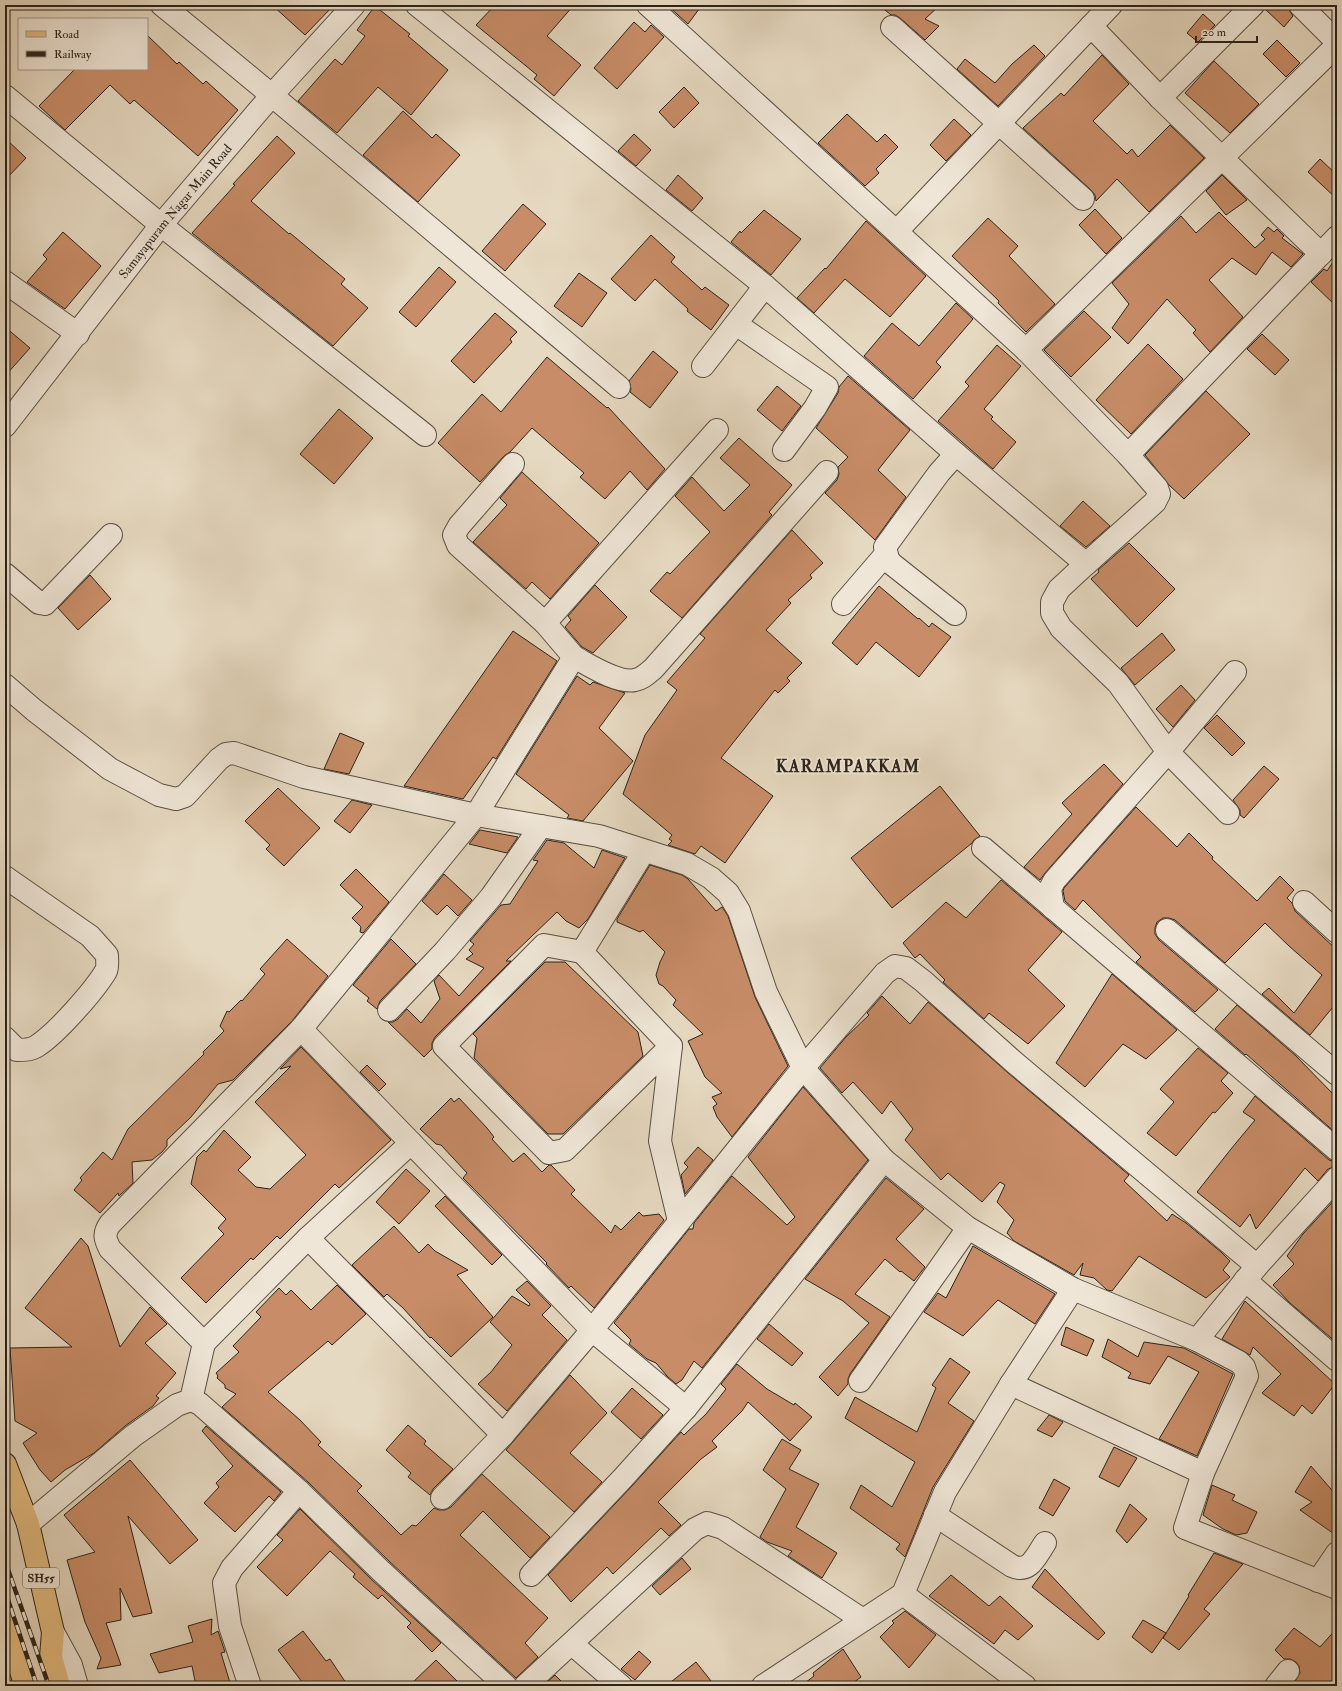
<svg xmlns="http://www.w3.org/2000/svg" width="1342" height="1691" font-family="'IM FELL Double Pica',serif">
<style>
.building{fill:#c88d68;stroke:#2b231a}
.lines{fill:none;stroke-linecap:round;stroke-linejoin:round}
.minor-casing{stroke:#5a5044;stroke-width:24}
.major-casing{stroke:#2b231a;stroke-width:24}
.minor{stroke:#efe6d7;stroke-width:22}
.major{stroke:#e3bc80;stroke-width:22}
.rail-casing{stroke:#2b231a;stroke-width:4.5}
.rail{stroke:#efe6d7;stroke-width:3;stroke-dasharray:9;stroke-linecap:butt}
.labels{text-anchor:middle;stroke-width:4;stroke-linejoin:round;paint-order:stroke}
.shield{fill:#efe6d7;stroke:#665e53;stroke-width:1}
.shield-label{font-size:12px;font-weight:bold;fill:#2b231a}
.street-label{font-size:13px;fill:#2b231a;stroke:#efe6d7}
.district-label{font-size:17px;font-weight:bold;letter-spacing:1px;fill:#2b231a;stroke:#efe6d7}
</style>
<rect width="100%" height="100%" fill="#e6d9c1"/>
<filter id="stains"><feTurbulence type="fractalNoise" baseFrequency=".005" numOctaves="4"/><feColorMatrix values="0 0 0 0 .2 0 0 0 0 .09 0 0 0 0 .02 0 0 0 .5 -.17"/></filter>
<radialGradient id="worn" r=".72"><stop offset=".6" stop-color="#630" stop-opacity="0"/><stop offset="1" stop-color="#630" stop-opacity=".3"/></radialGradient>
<!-- building -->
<g class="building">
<polygon points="272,5 334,5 305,35"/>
<polygon points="495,5 574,5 547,36 581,65 554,96 534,79 537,75 476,25"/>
<polygon points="667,5 702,5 688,24"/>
<polygon points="879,5 940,5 925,19 939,26 925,40 900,18 895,15 891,15"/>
<polygon points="1265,5 1286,5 1293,16 1284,27 1265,9"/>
<polygon points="375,6 410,34 408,36 448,70 411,115 378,87 337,133 298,101 335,59 342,65 365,36 357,30"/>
<polygon points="1203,14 1215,25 1198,42 1187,33"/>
<polygon points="634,22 645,32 651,25 664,37 617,89 594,68"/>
<polygon points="147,35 177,64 179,62 203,84 206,81 238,110 198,156 134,100 130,104 110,85 65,130 39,106 75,69 147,69"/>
<polygon points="1277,40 1300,63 1286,77 1263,54"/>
<polygon points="1034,45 1045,56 998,106 957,69 965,59 995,83 1012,64"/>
<polygon points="1102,55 1129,84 1093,121 1127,154 1132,149 1138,157 1170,125 1204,158 1149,212 1117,179 1096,201 1095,195 1091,190 1023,128 1061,93 1064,96"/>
<polygon points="1214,61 1259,104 1230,133 1185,93"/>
<polygon points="684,87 699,103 674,128 659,112"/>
<polygon points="403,111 432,138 436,134 460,155 418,202 363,155"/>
<polygon points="847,114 877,142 885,134 898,147 876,169 879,173 865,186 818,143"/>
<polygon points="954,119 971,135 946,161 930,145"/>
<polygon points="634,134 651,150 636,166 618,151"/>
<polygon points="277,136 295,153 251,201 289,234 290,233 345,279 341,284 368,308 333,346 192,233 235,185 233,184"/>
<polygon points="5,138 26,158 5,180"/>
<polygon points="1320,159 1337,175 1337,199 1308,172"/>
<polygon points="678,175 703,198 692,211 666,190"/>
<polygon points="1222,175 1247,200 1226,215 1206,191"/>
<polygon points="523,204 546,224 505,271 482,251"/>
<polygon points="1095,209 1122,238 1106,254 1079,225"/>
<polygon points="764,210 801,239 771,275 731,242 740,231 741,233"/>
<polygon points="1219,212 1255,248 1265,239 1261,235 1268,227 1274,232 1277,229 1284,236 1282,238 1303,254 1291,267 1272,252 1256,275 1232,258 1209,280 1243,317 1210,352 1193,333 1196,330 1167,299 1128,344 1112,328 1129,304 1112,283 1181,216 1196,233"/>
<polygon points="988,218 1018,246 1009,256 1055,304 1026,332 998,303 999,301 952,256"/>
<polygon points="866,221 926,276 890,317 845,279 814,313 797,298 825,268 826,269"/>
<polygon points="63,232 101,266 65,309 27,282 47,259 43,255"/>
<polygon points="651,235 675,257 671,262 702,290 705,287 729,305 711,330 687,311 688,309 655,279 635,301 611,279"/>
<polygon points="1337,256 1337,307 1311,282 1324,269 1327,271"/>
<polygon points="439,267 456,282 416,327 399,312"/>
<polygon points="579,273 607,293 582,327 554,306"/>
<polygon points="956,303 973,319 936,362 941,367 913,399 864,356 892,323 919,346"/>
<polygon points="1084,311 1111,337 1071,377 1044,350"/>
<polygon points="495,313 517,332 510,339 512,342 474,383 451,361"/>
<polygon points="5,327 30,348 5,376"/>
<polygon points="1262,334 1289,360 1275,375 1247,349"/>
<polygon points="1148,344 1183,379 1131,434 1096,400"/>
<polygon points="997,345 1021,366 984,409 993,417 991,419 1016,442 993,469 938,421 969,386 965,382"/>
<polygon points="653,351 678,372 650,408 630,392 631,389 629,381"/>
<polygon points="547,357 607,408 608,407 665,469 647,490 630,471 605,499 580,477 584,473 532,428 510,452 504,456 480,482 438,443 482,394 501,412"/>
<polygon points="848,376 910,430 878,470 906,497 875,540 825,493 837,480 839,474 838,467 848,457 816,428 838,393 839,387"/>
<polygon points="777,386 801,406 782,431 757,410"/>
<polygon points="1206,391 1250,434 1184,499 1169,485 1145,455"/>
<polygon points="339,409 373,438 334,484 300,454"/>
<polygon points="739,438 792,485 769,512 772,515 682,618 650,591 667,572 670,574 710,532 675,496 692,477 724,511 750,485 720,458"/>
<polygon points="522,472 599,543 550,599 532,582 526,589 473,542 507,505 500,498"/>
<polygon points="1083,501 1110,526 1086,547 1060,526"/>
<polygon points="792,530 823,563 810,575 812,578 788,600 791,603 766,630 802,663 787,678 790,681 778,693 775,690 721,758 773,796 725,863 701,846 695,854 668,845 672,841 669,839 672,835 623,794 645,735 677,690 667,682 705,638 700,634"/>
<polygon points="1129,543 1175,589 1137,627 1091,579 1099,572 1098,570"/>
<polygon points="90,575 111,599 78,630 58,608"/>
<polygon points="595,585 627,617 593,653 582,647 565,627 571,620 568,616"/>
<polygon points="879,586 918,619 919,618 929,627 932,623 951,637 919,677 876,642 857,665 832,643"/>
<polygon points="513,631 557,661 496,759 493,757 463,799 404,786"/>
<polygon points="1162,633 1175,650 1135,685 1121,668"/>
<polygon points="577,676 590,685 593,682 625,693 599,728 633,761 583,821 567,818 569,815 516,774"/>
<polygon points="1181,685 1195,700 1173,727 1156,709"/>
<polygon points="1217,715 1245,743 1232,756 1204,728"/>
<polygon points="340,733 364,743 349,774 324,769"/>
<polygon points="1104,764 1123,784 1045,873 1040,880 1024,867 1072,814 1062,803"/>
<polygon points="1264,766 1279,779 1244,818 1240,815 1240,810 1233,800"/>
<polygon points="940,786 980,836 974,840 972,843 892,908 851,858"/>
<polygon points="278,788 320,828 284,866 266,849 270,845 245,821"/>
<polygon points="352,800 372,805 350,833 334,821"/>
<polygon points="1136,807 1177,847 1189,833 1213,857 1212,859 1257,901 1280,876 1294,890 1287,898 1292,903 1295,911 1337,950 1337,1002 1310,1035 1262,994 1269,988 1294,1013 1322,975 1289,946 1265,923 1225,963 1175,920 1169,918 1163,918 1157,922 1155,928 1155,934 1159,940 1218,990 1195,1012 1136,962 1141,957 1083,900 1075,910 1065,901 1063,891 1064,888"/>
<polygon points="480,830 518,837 507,853 469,844"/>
<polygon points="547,840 564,843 594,868 602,850 625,858 588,919 579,928 566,921 557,912 506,961 511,961 435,1037 432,1043 432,1049 424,1057 388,1022 393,1022 398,1019 407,1009 421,1023 440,999 434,981 439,975 459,996 484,968 466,959 473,954 469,950 474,944 470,941 501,905 510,904 538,861 533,860"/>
<polygon points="650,865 682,875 688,879 716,911 722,907 728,916 755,997 788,1066 732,1137 717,1117 713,1107 717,1104 712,1097 722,1093 705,1077 688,1041 703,1034 673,1005 676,1000 663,986 659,984 656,975 660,962 665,952 643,930 640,932 617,922 617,919"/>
<polygon points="356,869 389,902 363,933 360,932 361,927 352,918 363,907 340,885"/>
<polygon points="444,874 472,900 458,916 447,905 437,915 422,901"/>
<polygon points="1001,880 1062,932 1028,970 1065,1006 1028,1044 989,1013 984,1019 943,982 945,980 920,954 915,958 903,943 946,902 966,918"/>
<polygon points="287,939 328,976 292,1021 233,1080 218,1084 191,1117 167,1140 167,1146 162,1152 152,1160 132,1162 133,1183 119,1196 118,1193 100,1213 74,1190 82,1180 80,1178 103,1152 112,1160 128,1129 204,1054 203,1052 224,1031 220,1026 227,1011 229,1012 241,1000 242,1001 265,974 260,969"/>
<polygon points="391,939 416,964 380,1001 377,1009 367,1001 369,998 353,985"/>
<polygon points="545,962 565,962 638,1032 643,1056 563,1134 548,1134 474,1058 477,1038 473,1034"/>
<polygon points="1112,974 1177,1030 1146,1059 1123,1044 1085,1087 1056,1063"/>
<polygon points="882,996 910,1024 928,1002 1007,1072 1129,1175 1124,1181 1167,1221 1172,1214 1186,1223 1221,1252 1230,1261 1223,1270 1230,1277 1206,1298 1139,1256 1112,1291 1107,1290 1094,1278 1080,1275 1083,1263 1074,1275 1014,1241 1007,1233 1014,1220 997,1202 1005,1185 1000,1182 982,1202 948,1173 941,1180 905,1140 913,1129 891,1101 882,1114 853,1082 842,1093 820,1068 846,1037 869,1015 867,1013"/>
<polygon points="1237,1005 1296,1056 1337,1098 1337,1134 1246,1054 1245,1055 1215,1029"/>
<polygon points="301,1047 391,1140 339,1188 335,1184 280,1239 277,1236 253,1260 251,1258 206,1303 181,1278 224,1234 218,1228 226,1219 191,1184 197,1157 204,1150 206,1152 224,1130 251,1157 238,1170 256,1187 270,1189 306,1155 255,1102 291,1066 280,1069"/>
<polygon points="1198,1048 1228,1073 1221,1081 1233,1093 1215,1113 1213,1112 1176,1156 1147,1133 1174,1102 1160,1089"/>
<polygon points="367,1065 386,1084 379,1091 360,1072"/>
<polygon points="803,1087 868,1160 702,1368 694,1361 682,1380 676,1384 667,1376 656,1363 647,1359 629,1344 631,1340 614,1323 689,1229 693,1229 694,1223 732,1176 787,1225 795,1217 748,1157"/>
<polygon points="1255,1096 1329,1160 1337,1162 1337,1166 1328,1169 1318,1181 1305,1168 1256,1229 1250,1214 1240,1227 1197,1192 1231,1149 1255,1120 1243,1112"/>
<polygon points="451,1098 454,1102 459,1098 487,1128 494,1137 492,1139 513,1162 524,1153 542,1172 549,1165 551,1165 575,1190 571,1194 611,1233 615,1225 621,1230 639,1212 643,1216 659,1214 664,1220 594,1308 571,1286 569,1288 546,1264 547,1263 463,1178 467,1173 441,1145 436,1144 420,1129"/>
<polygon points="698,1147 713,1160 685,1194 681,1175 688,1167 684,1163"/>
<polygon points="406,1169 430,1191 399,1224 376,1202"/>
<polygon points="886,1178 924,1209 896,1239 925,1267 914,1281 901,1271 900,1272 885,1259 855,1294 890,1317 850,1374 848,1379 848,1384 838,1396 819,1377 869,1323 843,1301 805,1279"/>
<polygon points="445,1196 502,1255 492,1265 435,1206"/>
<polygon points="1337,1197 1337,1343 1290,1303 1273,1285 1294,1264 1287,1256 1303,1234"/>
<polygon points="394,1226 419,1253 428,1244 435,1251 468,1270 457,1275 493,1317 451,1357 431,1337 430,1338 403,1308 387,1294 384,1297 352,1265"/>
<polygon points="81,1238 88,1246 120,1347 150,1307 167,1324 145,1343 176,1373 156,1396 159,1398 153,1406 125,1426 94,1453 65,1470 51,1482 40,1470 23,1443 37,1433 15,1421 10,1348 72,1347 25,1308"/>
<polygon points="973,1246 1055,1294 1035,1324 998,1300 963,1336 924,1312 938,1293 946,1298"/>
<polygon points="527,1281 551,1306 542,1315 567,1340 507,1411 478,1384 491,1372 512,1345 490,1322 512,1296 529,1306 530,1304 516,1290"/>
<polygon points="337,1285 366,1314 332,1345 328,1341 268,1392 300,1420 321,1442 318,1445 362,1486 357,1491 401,1535 412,1525 416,1526 434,1508 439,1510 445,1510 451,1507 482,1474 550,1537 530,1558 483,1511 460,1535 548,1618 525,1643 538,1657 516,1678 390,1562 308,1482 222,1407 236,1394 225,1388 225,1385 217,1378 218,1376 216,1373 239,1352 233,1346 261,1317 256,1312 279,1288 286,1295 291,1290 311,1310"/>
<polygon points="1245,1301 1335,1384 1312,1414 1302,1405 1294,1416 1262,1393 1281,1374 1253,1347 1250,1355 1222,1339"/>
<polygon points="769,1324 803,1353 792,1366 757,1339"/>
<polygon points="1066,1327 1094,1340 1087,1356 1061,1345"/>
<polygon points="1108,1339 1138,1357 1144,1342 1184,1348 1233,1374 1197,1456 1159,1439 1199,1372 1168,1356 1150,1384 1128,1378 1131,1373 1102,1357"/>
<polygon points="950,1358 970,1372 948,1403 974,1421 933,1487 905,1557 896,1549 900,1544 850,1508 861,1485 892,1507 915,1462 845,1418 855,1397 917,1432 936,1388 932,1385"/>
<polygon points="737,1364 767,1389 794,1405 795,1403 812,1417 790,1441 748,1402 742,1411 712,1441 717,1447 701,1459 658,1502 681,1525 669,1536 661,1528 613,1574 607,1567 571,1602 548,1575 632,1486 681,1432 684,1435 706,1414 726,1389 721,1384"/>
<polygon points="570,1375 607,1413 570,1453 602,1482 574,1512 506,1450"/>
<polygon points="632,1388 663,1415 641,1439 611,1412"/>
<polygon points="1049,1415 1063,1422 1052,1437 1037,1430"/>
<polygon points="408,1425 426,1441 424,1444 453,1469 433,1489 430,1495 408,1477 411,1473 386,1450"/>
<polygon points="206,1426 281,1492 274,1501 269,1496 235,1532 204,1503 219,1487 216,1483 233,1466 202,1431"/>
<polygon points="782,1439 801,1450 789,1469 819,1484 796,1527 837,1553 822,1578 788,1556 792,1551 767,1542 760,1537 786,1489 763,1470"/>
<polygon points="1114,1447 1137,1458 1119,1487 1099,1477"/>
<polygon points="130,1460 198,1540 170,1564 128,1516 152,1613 133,1617 120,1588 121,1620 106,1623 121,1665 97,1669 101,1658 85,1622 67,1560 95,1552 64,1515"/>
<polygon points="1311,1466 1337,1496 1337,1536 1300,1510 1312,1502 1295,1492"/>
<polygon points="1054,1479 1070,1488 1053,1516 1039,1508"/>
<polygon points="1212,1485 1235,1495 1232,1500 1257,1512 1247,1533 1236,1535 1223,1529 1203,1515"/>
<polygon points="1130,1504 1147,1519 1127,1543 1116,1531"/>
<polygon points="300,1509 372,1580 441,1643 432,1652 407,1627 411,1623 382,1595 378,1599 353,1577 355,1574 330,1551 287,1596 257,1567 283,1540 277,1535"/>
<polygon points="1214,1553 1243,1564 1204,1609 1210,1614 1179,1650 1163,1638 1189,1596 1188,1595"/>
<polygon points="682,1558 691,1569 660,1595 652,1586"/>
<polygon points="1045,1569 1105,1633 1098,1640 1032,1587"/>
<polygon points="951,1575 989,1606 1000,1596 1033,1626 1018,1640 1005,1630 994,1644 929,1596"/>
<polygon points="905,1611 936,1635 909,1668 880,1637 894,1623 892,1621"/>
<polygon points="212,1619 211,1635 218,1631 225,1652 221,1653 231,1686 196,1686 192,1666 159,1673 150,1654 193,1642 188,1626"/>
<polygon points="1143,1620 1166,1633 1152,1653 1132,1637"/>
<polygon points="1294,1628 1320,1647 1337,1628 1337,1677 1328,1686 1292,1686 1300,1673 1299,1666 1296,1662 1290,1659 1284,1659 1275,1650"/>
<polygon points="303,1631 326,1661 330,1659 348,1686 305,1686 278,1650"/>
<polygon points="843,1649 861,1677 849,1686 801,1686 814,1676 813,1673"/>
<polygon points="639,1651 651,1662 635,1680 621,1669"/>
<polygon points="436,1660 462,1686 409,1686"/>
<polygon points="696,1662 715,1686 666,1686"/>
<polygon points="555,1675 566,1686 543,1686"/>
</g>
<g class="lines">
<!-- minor casing -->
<g class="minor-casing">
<g id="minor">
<path d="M162,5c154,125 305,255 457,382"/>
<polyline points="417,5 765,286 956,454 1086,564 1059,589 1052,602 1052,613 1061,628 1118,683 1168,752 1054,881 1050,889 1053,908"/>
<polyline points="648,5 1026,350 1128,455 1157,488 1159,494 1155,502 1086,564"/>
<polyline points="1300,5 1337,42"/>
<polyline points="1091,26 1160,98 1321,254"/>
<polyline points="892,27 1083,199"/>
<polyline points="5,96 161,225 425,435"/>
<polyline points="1160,98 1253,5"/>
<polyline points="897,231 1111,5"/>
<polyline points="5,282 78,334"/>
<polyline points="736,324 827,387 815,408 784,450"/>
<polyline points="1026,350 1337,45"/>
<polyline points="703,366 765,286"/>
<path id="s1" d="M5,426l156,-201 111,-130 82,-90"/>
<polyline points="1128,455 1337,237"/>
<polyline points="513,464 459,526 454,535 458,545 545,623 574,657"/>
<polyline points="5,574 39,603 45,604 111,535"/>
<polyline points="843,604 886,554"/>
<polyline points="955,614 892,564 888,559 885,547 939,473 956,454"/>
<polyline points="545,623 717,430"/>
<polyline points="5,685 34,710 110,769 159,795 176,799 185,796 219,759 226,754 234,753 304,777 476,815 599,836 687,864 711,878 728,893 739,911 766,992 803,1068 884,1160 968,1228 1073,1289 1197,1340 1239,1362 1244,1367 1247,1376 1203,1473 1185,1528 1337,1588"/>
<polyline points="1228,813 1168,752 1235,672"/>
<polyline points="983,848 1337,1150"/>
<polyline points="644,851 582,952 544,945 444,1046 549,1153 565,1150 671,1046 660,1141 679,1221"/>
<path d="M5,877l85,59 17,19c0,5 1,12 -1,16 -12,20 -49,62 -69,75 -6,4 -13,4 -20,4l-12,-12"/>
<polyline points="1304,902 1337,932"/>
<polyline points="1167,930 1337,1074"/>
<polyline points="582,952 671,1046"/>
<polyline points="389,1010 445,951 491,897 541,826"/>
<polyline points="301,1029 592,1330 686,1408"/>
<polyline points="308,1238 503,1435"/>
<polyline points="1245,1280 1337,1360"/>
<polyline points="1197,1340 1257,1266 1337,1178"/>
<polyline points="204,1343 308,1238 411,1143"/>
<polyline points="860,1381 968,1228"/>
<polyline points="1011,1384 1203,1473"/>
<path d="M191,1400l13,-57 -94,-94c-5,-10 -7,-15 0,-25l191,-195 175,-214 98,-158c15,8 44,27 61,23 7,-1 12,-6 18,-11l174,-197"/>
<polyline points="442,1498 503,1435 592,1330 803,1068 885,973 895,966 906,968 923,981 1015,1063 1257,1266"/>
<path d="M935,1515l77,51c18,8 24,-10 33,-23"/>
<polyline points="28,1524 133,1436 177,1405 191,1400 200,1404 299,1491 381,1571 506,1686"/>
<polyline points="531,1575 623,1478 686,1408 884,1160"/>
<polyline points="1318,1581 1337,1553"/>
<polyline points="903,1594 1025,1686"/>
<polyline points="53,1632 71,1665 77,1686"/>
<polyline points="572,1644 621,1686"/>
<polyline points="250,1686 230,1626 224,1583 232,1568 299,1491"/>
<polyline points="525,1686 695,1529 707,1523 723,1528 863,1620"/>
<polyline points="763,1686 903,1594 945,1492 1011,1384 1073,1289"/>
<polyline points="1276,1686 1288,1671"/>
</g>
</g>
<!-- major casing -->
<g class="major-casing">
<g id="major">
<polyline points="5,1464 28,1524 53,1632 51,1657 59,1686"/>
<polyline points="5,1624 26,1686"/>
</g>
</g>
<!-- minor -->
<use href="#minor" class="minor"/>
<!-- major -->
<use href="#major" class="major"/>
<!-- rail casing -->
<g class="rail-casing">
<g id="rail">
<polyline points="5,1561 49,1686"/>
<polyline points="5,1591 37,1686"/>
</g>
</g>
<!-- rail -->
<use href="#rail" class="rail"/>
</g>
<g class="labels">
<!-- shield labels -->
<rect class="shield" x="23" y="1568" width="36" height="20" rx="3"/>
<g class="shield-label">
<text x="41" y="1582">SH55</text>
</g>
<!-- street labels -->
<g class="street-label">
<text dy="5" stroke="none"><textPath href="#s1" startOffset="274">Samayapuram Nagar Main Road</textPath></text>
</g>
<!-- district labels -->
<g class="district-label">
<text x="848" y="772">KARAMPAKKAM</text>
</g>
</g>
<!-- margin -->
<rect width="1342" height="1691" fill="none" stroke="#e6d9c1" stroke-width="20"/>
<rect x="6" y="6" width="1330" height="1679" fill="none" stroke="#2b231a" stroke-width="2"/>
<rect x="10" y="10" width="1322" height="1671" fill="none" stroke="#2b231a"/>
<!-- legend -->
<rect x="18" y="18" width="130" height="52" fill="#efe6d7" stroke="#a1988b"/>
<rect x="26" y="31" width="20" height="6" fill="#e3bc80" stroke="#a1988b"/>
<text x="54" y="38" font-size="12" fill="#2b231a">Road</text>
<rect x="26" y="51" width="20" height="6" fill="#2b231a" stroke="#a1988b"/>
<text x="54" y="58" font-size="12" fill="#2b231a">Railway</text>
<!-- scale -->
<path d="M1196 36v6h61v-6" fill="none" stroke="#2b231a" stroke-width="2"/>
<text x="1202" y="36" font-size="12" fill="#2b231a" stroke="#efe6d7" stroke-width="3" paint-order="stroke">20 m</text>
<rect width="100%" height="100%" filter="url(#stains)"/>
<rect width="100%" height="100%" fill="url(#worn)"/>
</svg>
